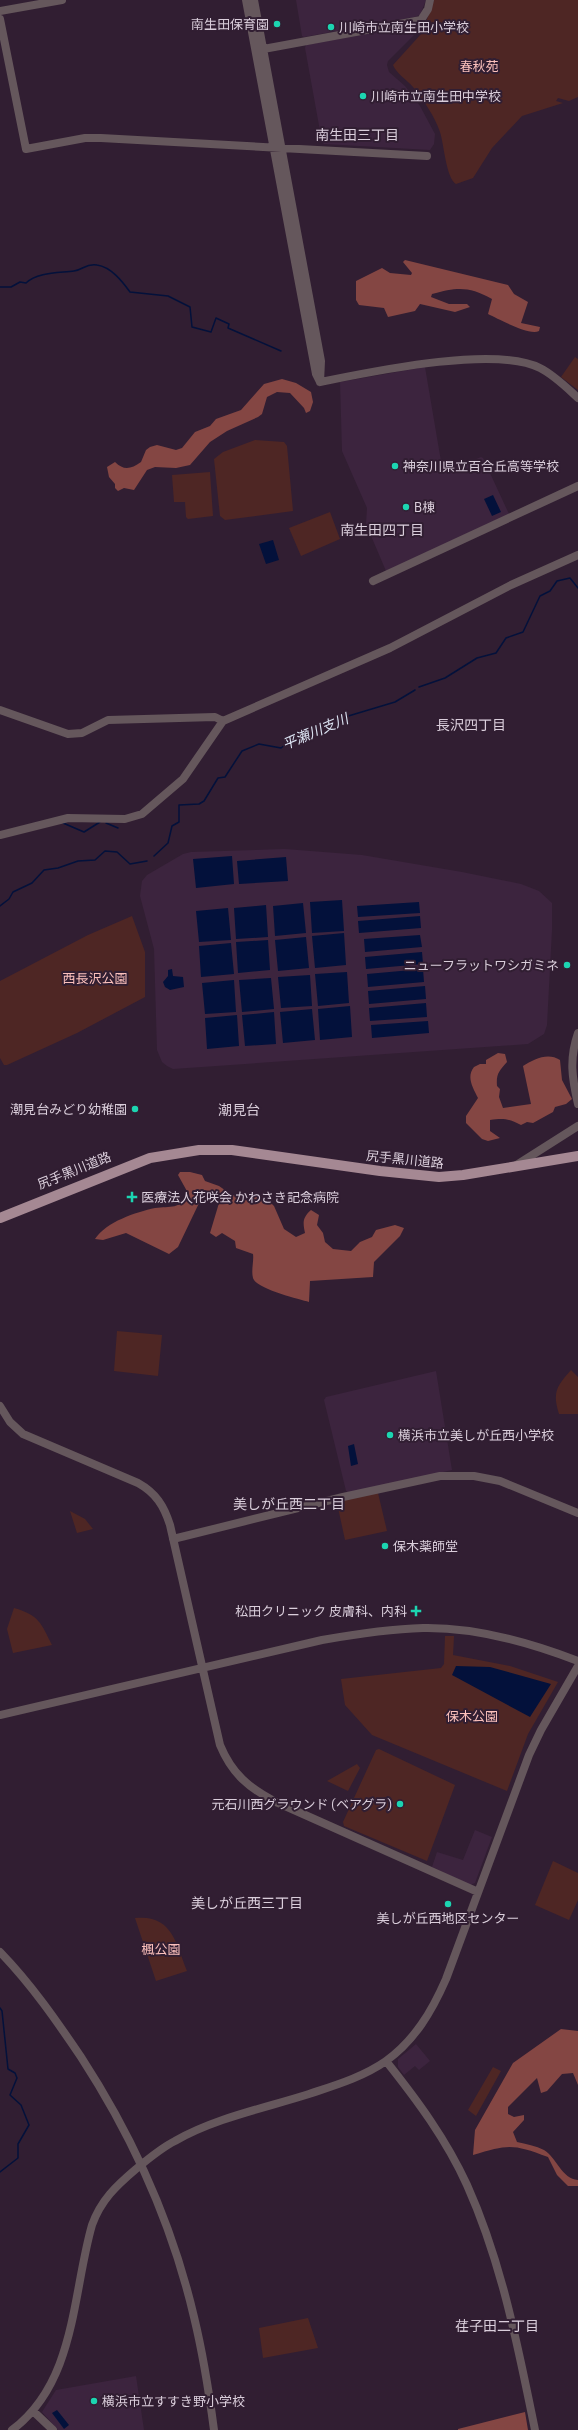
<svg xmlns="http://www.w3.org/2000/svg" width="578" height="2430" viewBox="0 0 578 2430" font-family="'Exo 2','Noto Sans JP',sans-serif">
	<style>
		.built { fill: #3c243e }
		.green { fill: #4e2624 }
		.forest { fill: #844643 }
		.water { fill: #03113b }
		.lines { fill: none; stroke-linecap: round; stroke-linejoin: round }
		.stream { stroke: #03113b; stroke-width: 1.5 }
		.tertiary { stroke: #65575c; stroke-width: 8 }
		.primary { stroke: #a58893; stroke-width: 10 }
		.poi-dot { fill: #1cd5b1; stroke: #311e32; stroke-width: 1.5 }
		.labels { text-anchor: middle; dominant-baseline: central; stroke-width: 4; stroke-linejoin: round; paint-order: stroke }
		.poi-label { font-size: 13px; fill: #dacedb; stroke: #311e32; text-anchor: start }
		.park-label { font-size: 13px; fill: #fcc1bc; stroke: #311e32 }
		.street-label { font-size: 13px; fill: #dacedb; stroke: #311e32 }
		.neighbourhood-label { font-size: 14px; fill: #dacedb; stroke: #311e32 }
		.water-label { font-size: 14px; font-style: italic; fill: #dce4f3; stroke: #311e32 }
	</style>
	<rect width="100%" height="100%" fill="#311e32"/>
	<path class="built" d="M 296,0 L 426,0 L 420,15 L 414,17 L 304,37 L 302,36 Z
		M 417,25 L 418,31 L 388,61 L 387,65 L 389,72 L 405,86 L 420,106 L 435,134 L 434,144 L 430,150 L 324,144 L 322,142 L 305,48 L 306,45 Z
		M 425,367 L 443,473 L 481,457 L 483,458 L 509,514 L 386,571 L 366,524 L 367,508 L 342,451 L 340,382 Z
		M 285,849 L 362,855 L 462,872 L 521,884 L 539,891 L 552,903 L 552,930 L 547,1025 L 544,1034 L 528,1044 L 173,1069 L 167,1066 L 162,1062 L 157,1050 L 154,949 L 140,896 L 142,881 L 147,875 L 183,854 L 191,852 Z
		M 436,1371 L 452,1470 L 349,1493 L 346,1491 L 324,1400 L 326,1397 Z
		M 475,1830 L 492,1837 L 475,1883 L 470,1885 L 432,1867 L 437,1852 L 463,1860 Z
		M 416,2044 L 430,2061 L 419,2070 L 415,2066 L 404,2075 L 398,2067 L 398,2059 Z
		M 136,2376 L 144,2430 L 58,2430 L 42,2412 L 56,2390 Z"/>
	<path class="green" d="M 434,0 L 578,0 L 578,97 L 569,101 L 558,98 L 556,101 L 563,103 L 522,116 L 492,148 L 473,178 L 456,184 C 446,178 444,144 440,132 C 435,117 423,99 413,87 C 407,80 396,73 393,65 L 422,33 Z
		M 575,357 L 578,359 L 578,390 L 561,377 Z
		M 255,440 L 284,442 L 287,446 L 293,511 L 225,520 L 220,516 L 214,459 L 223,452 Z
		M 210,472 L 213,516 L 188,519 L 186,517 L 185,502 L 174,502 L 172,475 Z
		M 330,512 L 340,539 L 301,556 L 289,528 Z
		M 132,916 L 145,952 L 145,997 L 77,1033 L 7,1065 L 4,1065 L 0,1058 L 0,981 L 88,935 Z
		M 117,1331 L 162,1335 L 158,1376 L 114,1371 Z
		M 571,1370 L 578,1377 L 578,1414 L 559,1414 C 552,1392 557,1386 571,1370 Z
		M 378,1493 L 387,1531 L 345,1540 L 337,1503 L 346,1499 Z
		M 70,1511 L 85,1519 L 93,1529 L 77,1533 Z
		M 14,1608 C 39,1615 41,1623 52,1645 L 13,1653 L 7,1629 Z
		M 445,1636 L 454,1636 L 453,1655 L 510,1666 L 558,1682 L 528,1734 L 507,1791 L 372,1735 L 345,1705 L 341,1679 L 441,1668 L 444,1664 Z
		M 379,1749 L 455,1785 L 427,1861 L 344,1826 L 343,1822 L 376,1750 Z
		M 357,1764 L 360,1768 L 348,1791 L 327,1781 Z
		M 553,1861 L 578,1873 L 578,1900 L 569,1920 L 535,1905 Z
		M 135,1918 C 172,1914 176,1943 187,1971 L 156,1981 Z
		M 493,2067 L 501,2071 L 476,2116 L 468,2110 Z
		M 308,2318 L 318,2348 L 263,2358 L 259,2328 Z"/>
	<path class="forest" d="M 405,260 L 508,285 L 514,294 L 528,302 L 521,323 L 540,327 L 539,331 C 529,336 499,319 488,314 L 492,299 C 469,286 457,287 432,294 L 431,297 L 449,304 L 467,304 L 470,307 L 455,312 L 420,304 L 415,311 L 388,317 L 384,308 L 359,305 L 356,300 L 356,281 L 382,268 L 390,273 L 411,275 L 412,273 L 403,262 Z
		M 282,379 L 296,383 L 311,392 L 313,402 L 310,411 L 306,413 L 304,408 L 290,393 L 277,392 L 267,397 L 262,414 L 258,417 L 227,431 L 210,442 L 190,465 L 176,468 L 155,467 L 147,470 L 134,490 L 124,488 L 118,491 L 115,488 L 115,484 L 109,477 L 107,467 L 115,462 C 124,471 131,469 141,462 L 146,450 L 150,447 L 157,445 L 176,450 L 182,448 L 195,432 L 210,426 L 216,419 L 241,410 L 264,384 Z
		M 498,1053 L 505,1054 L 507,1062 C 499,1071 496,1074 497,1086 L 500,1089 L 499,1097 L 503,1108 L 531,1104 L 523,1066 C 534,1059 548,1052 560,1060 L 562,1080 L 572,1099 L 566,1104 L 555,1107 L 553,1112 L 533,1123 L 527,1122 L 521,1125 C 510,1119 504,1118 490,1120 L 490,1131 L 500,1138 L 488,1141 L 482,1139 L 466,1123 L 466,1116 L 478,1098 C 473,1088 466,1077 474,1067 L 480,1064 L 486,1064 L 486,1060 Z
		M 180,1172 L 190,1172 L 202,1175 L 205,1181 L 219,1186 L 232,1195 L 264,1196 L 274,1206 L 284,1229 L 296,1237 L 305,1233 C 303,1223 302,1218 311,1210 L 319,1215 L 317,1225 L 323,1233 L 325,1242 L 333,1249 L 351,1251 L 360,1242 L 372,1237 L 376,1230 L 395,1225 L 404,1228 L 400,1236 L 374,1262 L 373,1277 L 310,1281 L 309,1302 C 299,1299 256,1289 253,1278 C 251,1271 254,1261 253,1254 L 236,1248 L 235,1241 L 222,1233 L 216,1237 L 210,1233 L 219,1203 L 208,1195 L 201,1199 L 178,1247 L 169,1254 L 126,1233 L 103,1240 L 95,1239 C 106,1222 136,1212 155,1208 C 170,1206 181,1210 188,1193 L 178,1175 Z
		M 561,2029 L 578,2031 L 578,2085 L 573,2073 L 562,2074 L 547,2091 L 541,2093 L 537,2078 L 508,2107 L 508,2114 L 514,2117 L 524,2115 L 524,2120 L 513,2132 L 517,2142 C 526,2144 536,2146 544,2150 C 556,2157 562,2179 578,2180 L 578,2186 L 568,2186 L 557,2175 L 548,2157 C 513,2144 509,2144 473,2155 L 475,2130 L 513,2063 Z
		M 525,2412 L 528,2430 L 458,2430 L 458,2429 Z"/>
	<path class="water" d="M 329,135 L 349,135 L 349,140 L 329,140 Z
		M 493,495 L 501,512 L 492,516 L 484,499 Z
		M 273,540 L 279,560 L 266,564 L 259,544 Z
		M 232,856 L 234,884 L 196,888 L 193,859 Z
		M 286,857 L 288,881 L 239,884 L 237,861 Z
		M 342,900 L 344,931 L 312,933 L 310,902 Z
		M 419,902 L 420,913 L 358,917 L 357,906 Z
		M 303,903 L 306,933 L 275,936 L 273,906 Z
		M 266,905 L 268,937 L 236,939 L 234,908 Z
		M 228,908 L 231,940 L 199,942 L 196,911 Z
		M 420,916 L 421,928 L 359,933 L 358,921 Z
		M 344,933 L 346,965 L 315,968 L 312,936 Z
		M 420,935 L 422,947 L 365,952 L 364,939 Z
		M 306,937 L 309,968 L 278,971 L 275,940 Z
		M 268,940 L 270,970 L 238,973 L 236,942 Z
		M 231,943 L 234,974 L 201,977 L 199,946 Z
		M 422,952 L 423,964 L 366,969 L 365,957 Z
		M 172,969 L 173,976 L 183,977 L 184,987 L 170,990 L 165,987 L 163,982 L 168,976 L 168,970 Z
		M 423,969 L 424,982 L 368,987 L 367,974 Z
		M 347,972 L 349,1003 L 318,1006 L 315,974 Z
		M 310,975 L 312,1006 L 281,1008 L 278,977 Z
		M 271,978 L 274,1009 L 242,1012 L 239,980 Z
		M 234,980 L 236,1012 L 205,1014 L 202,983 Z
		M 425,986 L 426,999 L 369,1004 L 368,991 Z
		M 426,1003 L 427,1017 L 370,1021 L 369,1008 Z
		M 350,1006 L 352,1037 L 320,1040 L 318,1009 Z
		M 312,1009 L 315,1040 L 283,1043 L 280,1012 Z
		M 274,1012 L 276,1044 L 245,1046 L 242,1015 Z
		M 237,1015 L 239,1046 L 207,1049 L 205,1018 Z
		M 428,1021 L 429,1033 L 372,1038 L 371,1025 Z
		M 354,1444 L 358,1464 L 351,1466 L 348,1446 Z
		M 456,1666 L 490,1667 L 551,1684 L 530,1717 L 452,1675 Z
		M 57,2410 L 69,2425 L 64,2429 L 52,2413 Z"/>
	<g class="lines">
		<path class="stream" d="M 0,287 L 11,287 L 20,282 L 26,283 C 37,272 59,273 74,271 C 83,270 86,263 97,265 C 111,267 122,281 130,292 L 168,296 L 190,307 L 192,327 L 211,332 L 216,318 L 229,324 L 228,328 L 281,351
			M 419,687 L 445,678 L 477,658 L 496,653 L 506,638 L 523,632 L 540,596 L 550,591 L 557,581 L 570,578 L 578,588
			M 63,823 L 84,832 L 100,822
			M 106,823 L 118,828
			M 154,856 L 168,843 L 172,826 L 179,822 L 179,805 L 199,804 L 204,801 L 218,778 L 225,777 L 242,751 L 259,744 L 281,748 C 295,736 312,735 325,723 L 395,702 L 415,690
			M 0,906 L 9,899 L 13,892 L 32,883 L 44,870 L 58,868 L 78,861 L 95,860 L 105,851 L 117,852 L 130,864 L 147,861
			M 0,2008 L 2,2011 L 8,2069 L 15,2073 L 17,2078 L 10,2095 L 21,2105 L 29,2125 L 18,2144 L 18,2158 L 0,2172"/>
		<path class="tertiary" d="M 246,0 L 316,374 L 320,382
			M 254,0 L 321,361 L 320,382
			M 0,11 L 62,0
			M 0,19 L 26,149 L 85,138 L 101,138 L 427,156
			M 258,50 L 421,20 L 428,9 L 430,0
			M 320,382 C 370,372 495,345 540,368 C 554,375 566,387 578,398
			M 373,581 L 578,486
			M 0,710 L 68,734 L 82,733 L 108,720 L 215,717 L 223,721
			M 0,835 L 68,818 L 125,819 L 142,814 L 183,779 L 223,721 L 390,648 L 511,585 L 578,555
			M 578,1033 C 569,1059 572,1078 578,1104
			M 515,1166 L 578,1126
			M 0,1406 L 10,1422 L 23,1434 L 138,1483 C 156,1493 164,1506 170,1525 L 220,1745 C 232,1774 249,1788 276,1802 L 478,1892
			M 173,1539 L 343,1497 L 440,1476 L 474,1476 L 500,1481 L 578,1513
			M 0,1715 L 322,1640 C 356,1634 389,1629 423,1628 C 476,1627 529,1642 578,1661
			M 0,1952 C 31,1984 56,2020 81,2057 C 133,2137 172,2223 194,2317 C 203,2354 209,2392 214,2430
			M 386,2061 C 417,2100 446,2139 467,2185 C 502,2263 518,2347 535,2430
			M 33,2411 L 53,2430
			M 12,2430 C 76,2382 72,2295 92,2225 C 101,2200 116,2186 136,2169 C 148,2159 161,2148 175,2141 C 215,2118 265,2108 309,2094 C 336,2085 363,2077 386,2061 C 415,2040 432,2011 446,1979 L 529,1755 L 541,1730 L 578,1666"/>
		<path class="primary" d="M 0,1218 L 150,1158 L 199,1150 L 232,1150 L 380,1171 L 439,1177 L 463,1175 L 578,1156"/>
	</g>
	<g class="poi-dot">
		<circle cx="277" cy="24" r="4"/>
		<circle cx="331" cy="27" r="4"/>
		<circle cx="363" cy="96" r="4"/>
		<circle cx="395" cy="466" r="4"/>
		<circle cx="406" cy="507" r="4"/>
		<circle cx="567" cy="965" r="4"/>
		<circle cx="135" cy="1109" r="4"/>
		<path d="M130 1191h4v4h4v4h-4v4h-4v-4h-4v-4h4z"/>
		<circle cx="390" cy="1435" r="4"/>
		<circle cx="385" cy="1546" r="4"/>
		<path d="M414 1605h4v4h4v4h-4v4h-4v-4h-4v-4h4z"/>
		<circle cx="400" cy="1804" r="4"/>
		<circle cx="448" cy="1904" r="4"/>
		<circle cx="94" cy="2401" r="4"/>
	</g>
	<g class="labels">
		<g class="poi-label">
			<text x="269" y="24" text-anchor="end">南生田保育園</text>
			<text x="339" y="27">川崎市立南生田小学校</text>
			<text x="371" y="96">川崎市立南生田中学校</text>
			<text x="403" y="466">神奈川県立百合丘高等学校</text>
			<text x="414" y="507">B棟</text>
			<text x="559" y="965" text-anchor="end">ニューフラットワシガミネ</text>
			<text x="127" y="1109" text-anchor="end">潮見台みどり幼稚園</text>
			<text x="141" y="1197">医療法人花咲会 かわさき記念病院</text>
			<text x="398" y="1435">横浜市立美しが丘西小学校</text>
			<text x="393" y="1546">保木薬師堂</text>
			<text x="407" y="1611" text-anchor="end">松田クリニック 皮膚科、内科</text>
			<text x="392" y="1804" text-anchor="end">元石川西グラウンド (ベアグラ)</text>
			<text x="448" y="1918" text-anchor="middle">美しが丘西地区センター</text>
			<text x="102" y="2401">横浜市立すすき野小学校</text>
		</g>
		<g class="park-label">
			<text x="479" y="66">春秋苑</text>
			<text x="95" y="978">西長沢公園</text>
			<text x="472" y="1716">保木公園</text>
			<text x="161" y="1949">楓公園</text>
		</g>
		<g class="street-label">
			<text transform="translate(405 1159) rotate(6)">尻手黒川道路</text>
			<text transform="translate(74 1170) rotate(-22)">尻手黒川道路</text>
		</g>
		<g class="neighbourhood-label">
			<text x="357" y="134">南生田三丁目</text>
			<text x="382" y="529">南生田四丁目</text>
			<text x="471" y="724">長沢四丁目</text>
			<text x="239" y="1109">潮見台</text>
			<text x="289" y="1503">美しが丘西二丁目</text>
			<text x="247" y="1902">美しが丘西三丁目</text>
			<text x="497" y="2325">荏子田二丁目</text>
		</g>
		<g class="water-label">
			<text transform="translate(315 731) rotate(-23)">平瀬川支川</text>
		</g>
	</g>
</svg>
